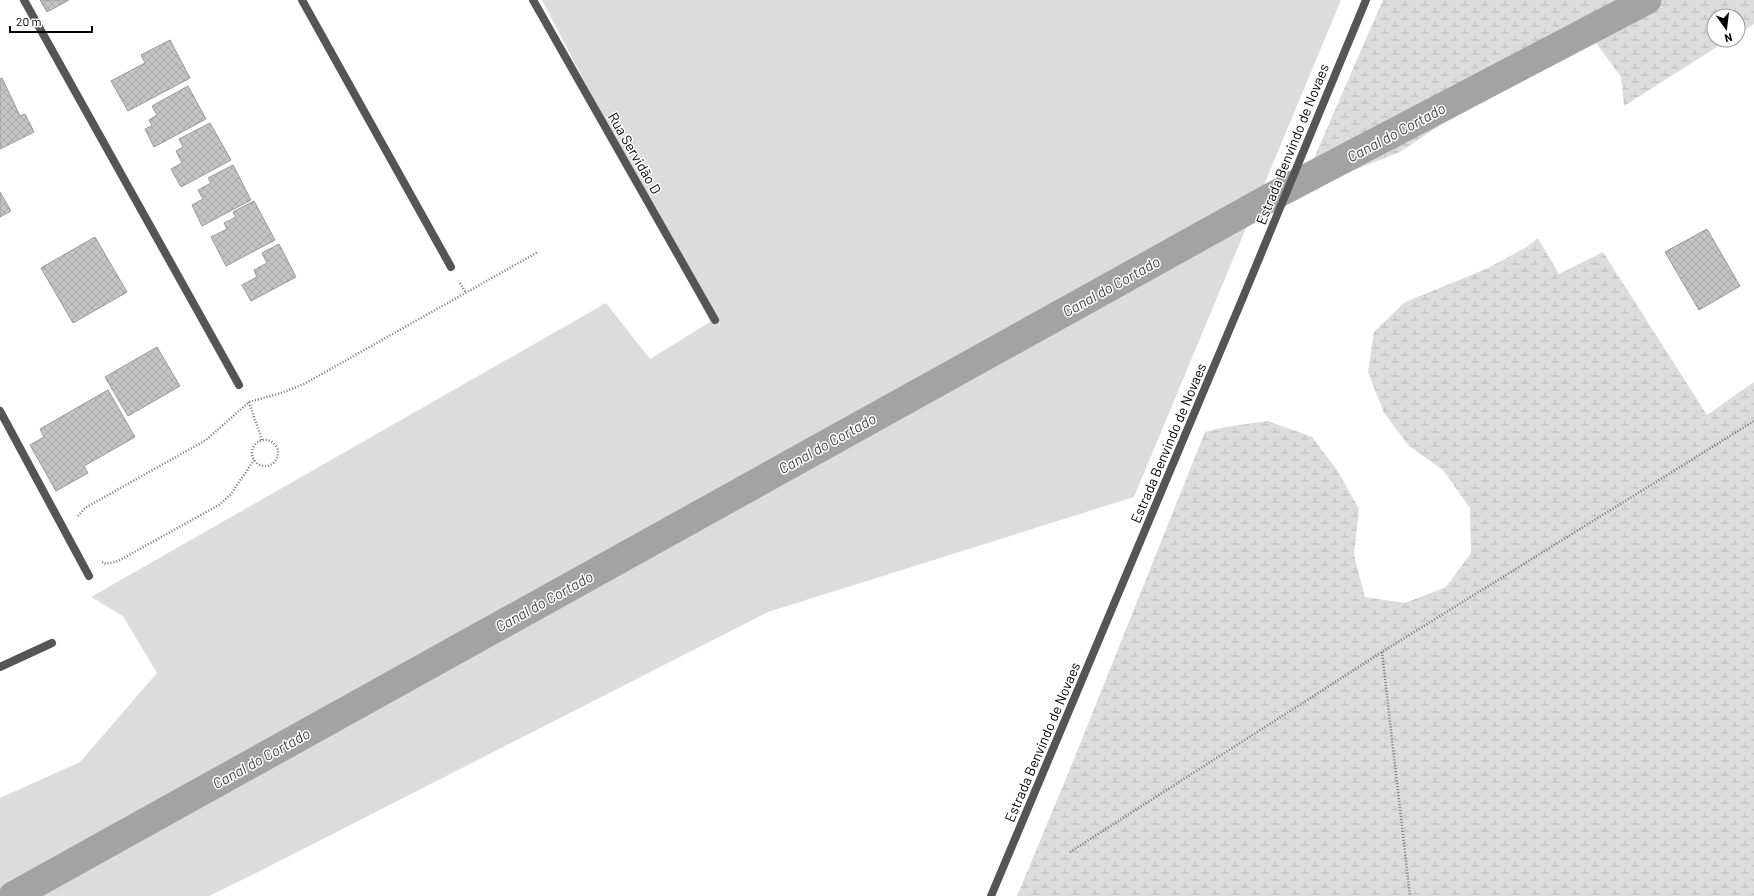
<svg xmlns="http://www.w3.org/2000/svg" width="1754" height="896" viewBox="0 0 1754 896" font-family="Barlow,sans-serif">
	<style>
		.grass { fill: #dcdcdc }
		.wetland { fill: url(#wetland-marsh) }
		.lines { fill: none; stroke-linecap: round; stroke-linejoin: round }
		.canal { stroke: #a3a3a3; stroke-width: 29 }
		.building { fill: url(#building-cross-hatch); stroke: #999 }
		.path { stroke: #777; stroke-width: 2.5; stroke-dasharray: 1 2; stroke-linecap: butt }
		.minor { stroke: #555; stroke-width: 8 }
		.tertiary { stroke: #555; stroke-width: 8 }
		.labels { text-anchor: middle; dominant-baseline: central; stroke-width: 3; stroke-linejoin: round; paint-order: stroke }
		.street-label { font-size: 14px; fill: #000; stroke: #fff }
		.water-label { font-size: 15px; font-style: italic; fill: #444; stroke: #fff }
	</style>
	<defs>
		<pattern id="wetland-marsh" width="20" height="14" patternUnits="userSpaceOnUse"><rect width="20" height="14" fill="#dcdcdc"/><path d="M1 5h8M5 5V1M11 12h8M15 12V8" fill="none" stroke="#bbb"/></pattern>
		<pattern id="building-cross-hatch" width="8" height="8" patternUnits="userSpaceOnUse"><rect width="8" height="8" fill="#c4c4c4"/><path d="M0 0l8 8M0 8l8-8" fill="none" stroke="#a7a7a7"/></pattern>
	</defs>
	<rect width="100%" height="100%" fill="#fff"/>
	<path class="grass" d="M 542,0 L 1341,0 L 1134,497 L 768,612 L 258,872 L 209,896 L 0,896 L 0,798 L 80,762 L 157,673 L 123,616 L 91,597 L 606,303 L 650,359 L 710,322 Z"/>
	<path class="wetland" d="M 1383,0 L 1754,0 L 1754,24 L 1738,34 L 1738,16 L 1714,16 L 1714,40 L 1728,40 L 1624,106 L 1621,77 L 1594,40 L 1553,56 L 1521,81 L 1442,124 L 1400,152 L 1319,184 L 1303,188 L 1317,151 Z
		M 1538,238 L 1559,274 L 1603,252 L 1707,415 L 1754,382 L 1754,896 L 1017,896 L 1070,769 L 1205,432 L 1225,427 L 1268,421 L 1312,437 L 1337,470 L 1359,509 L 1354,555 L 1365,597 L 1405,603 L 1446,587 L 1471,553 L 1470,508 L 1443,470 L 1409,446 L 1384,413 L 1368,372 L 1374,332 L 1405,302 L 1486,269 L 1525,248 Z"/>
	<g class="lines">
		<path class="canal" d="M 13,896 L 1275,195 L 1647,0"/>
	</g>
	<path class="building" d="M 40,0 L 69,0 L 47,12 Z
		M 170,40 L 190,78 L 128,111 L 111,81 L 145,63 L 141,55 Z
		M 2,78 L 20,116 L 25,114 L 34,132 L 0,149 L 0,79 Z
		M 188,86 L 206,119 L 154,147 L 145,129 L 152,126 L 149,120 L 157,115 L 152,106 Z
		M 210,123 L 231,160 L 181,187 L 171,169 L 182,163 L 176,151 L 183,147 L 179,139 Z
		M 233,165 L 251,200 L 202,226 L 192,205 L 203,199 L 198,190 L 211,183 L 208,178 Z
		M 0,192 L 11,211 L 0,217 Z
		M 254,201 L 275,240 L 226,266 L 211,237 L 227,229 L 224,223 L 236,217 L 233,212 Z
		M 1707,229 L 1740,286 L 1699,310 L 1665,252 Z
		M 95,237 L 127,292 L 73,323 L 41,268 Z
		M 279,244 L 296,277 L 251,301 L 242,285 L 257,277 L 254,270 L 267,263 L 262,253 Z
		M 157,347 L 180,386 L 128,416 L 105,377 Z
		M 108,390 L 135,437 L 84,466 L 88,473 L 56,491 L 30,445 L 44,437 L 40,429 Z"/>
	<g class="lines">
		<path class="path" d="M 460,283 L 466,293
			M 249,402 L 262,440
			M252 453a13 13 0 1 1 26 0a13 13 0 1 1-26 0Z
			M 78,516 L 85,508 L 206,440 L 249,402 L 281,393 L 304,384 L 538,252
			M 102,562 L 106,564 L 118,561 L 219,505 L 231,494 L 254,460
			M 1382,652 L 1410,896
			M 1070,852 L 1382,652 L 1754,421"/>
		<path class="minor" d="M 24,0 L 239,385
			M 302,0 L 451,267
			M 533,0 L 715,320
			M 0,411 L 89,576
			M 0,667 L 52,643"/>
		<path class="tertiary" d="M 991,896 L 1244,295 L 1366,0"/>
	</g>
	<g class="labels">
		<g class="street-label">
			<text transform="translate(1292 144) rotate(-68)">Estrada Benvindo de Novaes</text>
			<text transform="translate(635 153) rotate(60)">Rua Servidão D</text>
			<text transform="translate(1168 443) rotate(-67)">Estrada Benvindo de Novaes</text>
			<text transform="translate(1042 742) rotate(-67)">Estrada Benvindo de Novaes</text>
		</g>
		<g class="water-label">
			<text transform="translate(1396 132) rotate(-28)">Canal do Cortado</text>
			<text transform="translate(1111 286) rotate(-29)">Canal do Cortado</text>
			<text transform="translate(827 443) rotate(-29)">Canal do Cortado</text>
			<text transform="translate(544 601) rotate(-29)">Canal do Cortado</text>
			<text transform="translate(261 758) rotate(-29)">Canal do Cortado</text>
		</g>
	</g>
	<g transform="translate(1726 28) rotate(166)"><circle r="19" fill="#ffffff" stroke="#999999"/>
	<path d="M0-3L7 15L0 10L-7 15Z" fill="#000000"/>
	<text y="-6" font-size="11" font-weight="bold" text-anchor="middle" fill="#000000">N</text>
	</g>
	<path d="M10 26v6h82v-6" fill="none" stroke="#000000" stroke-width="2"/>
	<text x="16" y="26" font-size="12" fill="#000000" stroke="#ffffff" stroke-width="3" paint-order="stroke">20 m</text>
</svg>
